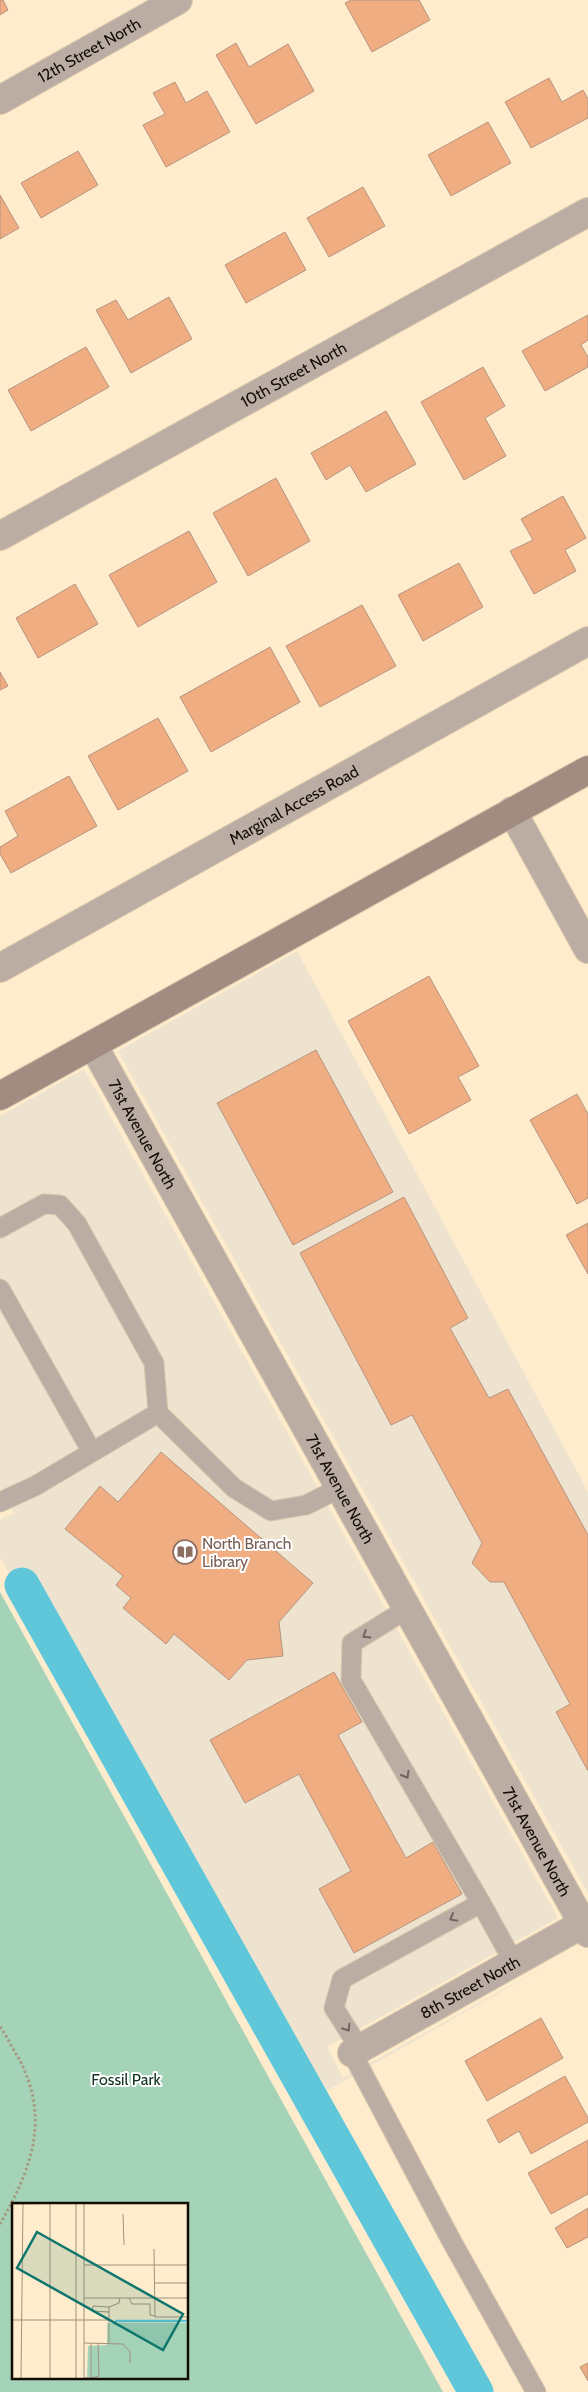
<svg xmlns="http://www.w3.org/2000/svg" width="588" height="2392" viewBox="0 0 588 2392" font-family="Cabin,sans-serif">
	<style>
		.commercial { fill: #eee3cf }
		.green { fill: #a5d3b8; fill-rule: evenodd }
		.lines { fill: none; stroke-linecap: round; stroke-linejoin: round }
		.canal { stroke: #60c7da; stroke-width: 35 }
		.building { fill: #f1ad82; stroke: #b49582 }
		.lane-casing { stroke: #d8c8ac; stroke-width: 21 }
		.street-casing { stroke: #d8c8ac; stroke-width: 30 }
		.secondary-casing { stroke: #d8c8ac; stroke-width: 30 }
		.path { stroke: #a69981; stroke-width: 3; stroke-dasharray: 2.5 2.5; stroke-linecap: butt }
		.lane { stroke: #bcada4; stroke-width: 19 }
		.street { stroke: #bcada4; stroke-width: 28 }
		.secondary { stroke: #a28c81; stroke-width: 28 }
		.oneway { stroke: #70655c }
		.labels { text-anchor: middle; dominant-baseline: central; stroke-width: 4; stroke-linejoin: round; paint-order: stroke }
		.street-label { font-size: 16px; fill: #120c03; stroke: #fff }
		.education-label { font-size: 16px; fill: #785e54; stroke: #fff; text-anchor: start }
		.park-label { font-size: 16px; fill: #103221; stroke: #fff }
		.inset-river { fill: none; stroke: #60c7da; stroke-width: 2.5 }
		.inset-road { fill: none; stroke: #a0927c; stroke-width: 1 }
		.view { fill: #0f766e; fill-opacity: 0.15; stroke: #0f766e; stroke-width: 2.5 }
		.inset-edge { fill: none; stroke: #120c03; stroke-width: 2.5 }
	</style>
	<rect width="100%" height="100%" fill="#feeccc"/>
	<path class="commercial" d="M 297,951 L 588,1492 L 588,1893 L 118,1051 Z
		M 84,1069 L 558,1918 L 327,2047 L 343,2078 L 575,1950 L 303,2104 L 0,1557 L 0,1520 L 14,1513 L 0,1487 L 0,1116 Z"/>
	<path class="green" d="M 0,1592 L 443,2392 L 0,2392 ZM 14,2204 L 188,2204 L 188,2378 L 14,2378 Z"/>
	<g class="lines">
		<path class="canal" d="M 22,1585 L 476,2392"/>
	</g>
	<path class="building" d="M 0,0 L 3,0 L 8,10 L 0,15 Z
		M 351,0 L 419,0 L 430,20 L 372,52 L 345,3 Z
		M 236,43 L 249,67 L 288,44 L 314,91 L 256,124 L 216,55 Z
		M 549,78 L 562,102 L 583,90 L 588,99 L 588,118 L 531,148 L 505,102 Z
		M 175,82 L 186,103 L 207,91 L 230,132 L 166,167 L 143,125 L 165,114 L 153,93 Z
		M 488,122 L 511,163 L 451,196 L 428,155 Z
		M 78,151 L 98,185 L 41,218 L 21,183 Z
		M 363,187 L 385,226 L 329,257 L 307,218 Z
		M 0,195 L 19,228 L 0,239 Z
		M 285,232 L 306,270 L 246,303 L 225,265 Z
		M 169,297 L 192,339 L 131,373 L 96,310 L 116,300 L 128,320 Z
		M 588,315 L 588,340 L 581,345 L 588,357 L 588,367 L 545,391 L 522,351 Z
		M 86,347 L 109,387 L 31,431 L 8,390 Z
		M 483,367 L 505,406 L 485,418 L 506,456 L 464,480 L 421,402 Z
		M 386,411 L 416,464 L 366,492 L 350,465 L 326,480 L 311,453 Z
		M 276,478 L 310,541 L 248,576 L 213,513 Z
		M 563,496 L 586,538 L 565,550 L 576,571 L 534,594 L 510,551 L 533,540 L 521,519 Z
		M 189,531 L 217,582 L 138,627 L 109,575 Z
		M 459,563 L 483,607 L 423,641 L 398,595 Z
		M 75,584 L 98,624 L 38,658 L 16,618 Z
		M 362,605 L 396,666 L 320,707 L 286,646 Z
		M 270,647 L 300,702 L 211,752 L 180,697 Z
		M 0,672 L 8,686 L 0,690 Z
		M 158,718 L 188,771 L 118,810 L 88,756 Z
		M 69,776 L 97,826 L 11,873 L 0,854 L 0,847 L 18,836 L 5,811 Z
		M 429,976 L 479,1066 L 458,1077 L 471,1100 L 409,1134 L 348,1021 Z
		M 316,1050 L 393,1192 L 293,1245 L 217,1103 Z
		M 577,1094 L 588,1114 L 588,1198 L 577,1204 L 530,1120 Z
		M 404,1197 L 468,1318 L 450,1328 L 489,1398 L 508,1389 L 588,1535 L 588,1771 L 556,1712 L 570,1704 L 504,1582 L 490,1582 L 472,1563 L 482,1543 L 412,1415 L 391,1425 L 300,1253 Z
		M 588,1223 L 588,1274 L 566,1235 Z
		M 161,1452 L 313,1583 L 279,1622 L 283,1656 L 247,1660 L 229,1680 L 174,1634 L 166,1644 L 123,1608 L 131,1598 L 116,1585 L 123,1576 L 65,1529 L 100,1486 L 118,1502 Z
		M 334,1672 L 362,1722 L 338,1735 L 406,1858 L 433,1842 L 462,1894 L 354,1953 L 319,1889 L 351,1871 L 299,1774 L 245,1803 L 210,1740 Z
		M 541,2018 L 563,2058 L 487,2101 L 465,2061 Z
		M 565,2076 L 588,2118 L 588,2122 L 531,2154 L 519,2131 L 499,2143 L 487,2120 Z
		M 588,2140 L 588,2194 L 551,2214 L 528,2173 Z
		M 588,2208 L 588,2237 L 567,2248 L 555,2228 Z
		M 588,2363 L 588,2381 L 580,2367 Z"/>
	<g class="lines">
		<g class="lane-casing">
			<path id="lane" d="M 0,1228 L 44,1204 L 60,1205 L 77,1224 L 154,1363 L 158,1413
				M 0,1289 L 92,1452
				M 0,1502 L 35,1486 L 158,1413 L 234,1488 L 271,1511 L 306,1505 L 340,1488
				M 481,1903 L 514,1963
				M 360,2049 L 334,2008 L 342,1979 L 481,1903 L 351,1680 L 352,1643 L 407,1609
				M 352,2053 L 451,2240 L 536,2392"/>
		</g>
		<g class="street-casing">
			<g id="street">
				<path id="s1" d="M 0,100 L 178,0"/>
				<path id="s2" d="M 0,536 L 588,212"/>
				<path d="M 512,811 L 588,949"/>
				<path id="s3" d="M 0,968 L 588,641"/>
				<path id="s4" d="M 93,1045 L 588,1933"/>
				<path id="s5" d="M 352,2053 L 588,1921"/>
			</g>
		</g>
		<g class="secondary-casing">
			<path id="secondary" d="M 0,1096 L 588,770"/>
		</g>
		<path class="path" d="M 0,2027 C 7,2036 12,2048 18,2057 C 51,2118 32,2168 0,2224"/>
		<use href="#lane" class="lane"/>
		<use href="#street" class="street"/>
		<use href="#secondary" class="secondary"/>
	</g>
	<defs><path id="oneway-chevron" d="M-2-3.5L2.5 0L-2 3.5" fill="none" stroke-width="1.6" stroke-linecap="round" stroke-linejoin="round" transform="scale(1.25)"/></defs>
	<g class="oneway">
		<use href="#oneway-chevron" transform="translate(366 1635) rotate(148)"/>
		<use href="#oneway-chevron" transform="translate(406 1775) rotate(60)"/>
		<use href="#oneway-chevron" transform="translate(453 1918) rotate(151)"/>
		<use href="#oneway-chevron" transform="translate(347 2028) rotate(58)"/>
	</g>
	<defs>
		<g id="library-ring" transform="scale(1.25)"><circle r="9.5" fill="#fff" stroke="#8d6e63" stroke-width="1.5"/><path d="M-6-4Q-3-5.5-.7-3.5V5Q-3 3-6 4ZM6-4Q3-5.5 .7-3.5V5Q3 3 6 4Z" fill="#8d6e63"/></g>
	</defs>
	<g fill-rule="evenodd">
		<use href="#library-ring" x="185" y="1552"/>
	</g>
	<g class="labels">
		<g class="street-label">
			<text stroke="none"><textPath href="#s1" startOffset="102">12th Street North</textPath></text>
			<text stroke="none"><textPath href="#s2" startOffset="335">10th Street North</textPath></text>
			<text stroke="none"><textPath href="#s3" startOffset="336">Marginal Access Road</textPath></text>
			<text stroke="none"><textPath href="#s4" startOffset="102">71st Avenue North</textPath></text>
			<text stroke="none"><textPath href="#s4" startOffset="508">71st Avenue North</textPath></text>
			<text stroke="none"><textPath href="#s4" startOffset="912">71st Avenue North</textPath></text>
			<text stroke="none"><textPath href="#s5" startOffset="135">8th Street North</textPath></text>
		</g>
		<g class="education-label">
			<text x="202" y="1543">North Branch<tspan x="202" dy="18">Library</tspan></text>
		</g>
		<g class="park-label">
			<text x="126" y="2079">Fossil Park</text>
		</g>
	</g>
	<g transform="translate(12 2203)">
		<rect width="176" height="176" fill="#feeccc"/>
		<path d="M 95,120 L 176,120 L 176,176 L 75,176 L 76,143 L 95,142 Z" fill="#a5d3b8"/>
		<path class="inset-river" d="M 103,118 L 177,118"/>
		<path class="inset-road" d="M 38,0 L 38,176M 64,0 L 64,176M 72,0 L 72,176M 0,1 L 70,0M 111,11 L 112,42M 142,46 L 143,114 L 177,114M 72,62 L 177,62M 143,80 L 177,80M 72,95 L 177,95M 117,95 L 120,101 L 138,101 L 138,112 L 143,113M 97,104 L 81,103 L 80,108 L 97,109M 0,117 L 97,117M 72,140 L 111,141 L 118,149 L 118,160M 97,140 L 97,104 L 107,100 L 108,95M 72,175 L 79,175 L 79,140M 79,175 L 87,173 L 86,140M 9,176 L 11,1"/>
		<path class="view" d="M 25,29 L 171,111 L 151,147 L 5,65 Z"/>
		<rect width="176" height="176" class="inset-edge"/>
	</g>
</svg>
